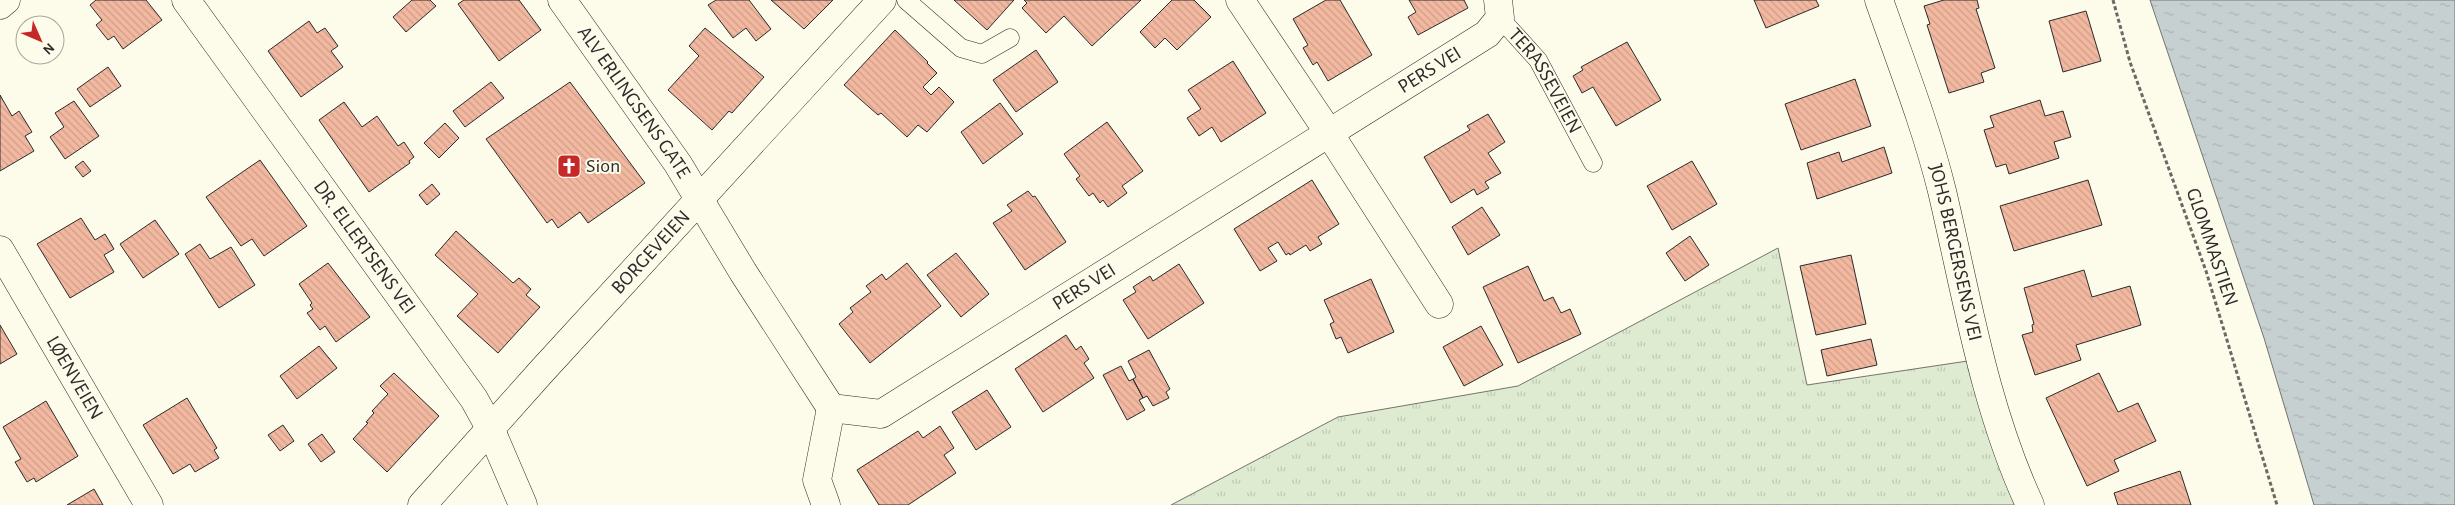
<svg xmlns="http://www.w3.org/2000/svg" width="2455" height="505" viewBox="0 0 2455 505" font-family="'Alegreya Sans',sans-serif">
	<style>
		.grass { fill: url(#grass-tufts); stroke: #74746e }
		.water { fill: url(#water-ripples); stroke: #74746e }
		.building { fill: url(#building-back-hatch); stroke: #2b2b2b }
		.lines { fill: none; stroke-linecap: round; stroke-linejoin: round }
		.lane-casing { stroke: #2b2b2b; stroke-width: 19 }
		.street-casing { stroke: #2b2b2b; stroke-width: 29 }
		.secondary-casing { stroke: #2b2b2b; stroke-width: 29 }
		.path { stroke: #6a6964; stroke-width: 3; stroke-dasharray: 4 2.5; stroke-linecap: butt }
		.lane { stroke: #fdfbea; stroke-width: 18 }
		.street { stroke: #fdfbea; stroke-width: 28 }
		.secondary { stroke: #fdfbea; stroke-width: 28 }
		.labels { text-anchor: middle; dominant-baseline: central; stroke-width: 4; stroke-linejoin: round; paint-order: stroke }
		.street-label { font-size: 20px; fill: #2b2b2b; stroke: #fdfbea }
		.poi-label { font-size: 20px; fill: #2b2b2b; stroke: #fdfbea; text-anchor: start }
	</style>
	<defs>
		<pattern id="grass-tufts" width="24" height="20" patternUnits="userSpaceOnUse" patternTransform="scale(1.25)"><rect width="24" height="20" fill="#deebd1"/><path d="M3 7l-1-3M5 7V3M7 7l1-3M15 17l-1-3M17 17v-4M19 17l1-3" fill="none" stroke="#bfcab4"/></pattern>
		<pattern id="water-ripples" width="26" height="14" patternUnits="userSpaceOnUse" patternTransform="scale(1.25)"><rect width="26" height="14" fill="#c7d0d0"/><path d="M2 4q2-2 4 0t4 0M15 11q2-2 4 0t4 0" fill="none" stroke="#abb3b3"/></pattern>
		<pattern id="building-back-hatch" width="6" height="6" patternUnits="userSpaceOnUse" patternTransform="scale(1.25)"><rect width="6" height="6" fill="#f2b8a0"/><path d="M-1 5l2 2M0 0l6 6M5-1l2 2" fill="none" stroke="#d09e8a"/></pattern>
	</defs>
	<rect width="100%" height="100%" fill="#fdfbea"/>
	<path class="grass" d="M 1778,248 L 1807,385 L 1981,359 L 2030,505 L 1171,505 L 1338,417 L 1518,386 Z"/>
	<path class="water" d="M 2150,0 L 2455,0 L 2455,505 L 2314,505 L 2264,338 Z"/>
	<path class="building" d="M 96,0 L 146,0 L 162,20 L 123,49 L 114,36 L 108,40 L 96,25 L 102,20 L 90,5 Z
		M 412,0 L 430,0 L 436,6 L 406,32 L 393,17 Z
		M 464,0 L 519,0 L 541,30 L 499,61 L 458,4 Z
		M 716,0 L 749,0 L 771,29 L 756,41 L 746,28 L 733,38 L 708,5 Z
		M 771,0 L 833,0 L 804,29 Z
		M 954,0 L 1014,0 L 987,30 Z
		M 1024,0 L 1141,0 L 1092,46 L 1064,16 L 1046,33 L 1022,8 L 1027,3 Z
		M 1172,0 L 1194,0 L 1211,17 L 1177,50 L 1165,38 L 1155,48 L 1140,32 Z
		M 1326,0 L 1340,0 L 1372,55 L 1328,81 L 1317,62 L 1313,65 L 1303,48 L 1308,45 L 1293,19 Z
		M 1409,0 L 1464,0 L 1468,8 L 1418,35 L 1408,17 L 1416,12 Z
		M 1754,0 L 1816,0 L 1819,6 L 1766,28 Z
		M 1944,0 L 1977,0 L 1979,8 L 1976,9 L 1995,68 L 1981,73 L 1984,82 L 1949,93 L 1927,25 L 1930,24 L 1924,6 Z
		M 2086,11 L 2101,61 L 2063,72 L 2049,21 Z
		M 309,21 L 317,33 L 325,28 L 338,46 L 331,51 L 343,67 L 301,97 L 268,51 Z
		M 705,28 L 764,77 L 732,113 L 729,111 L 712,130 L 668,90 L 699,56 L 689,46 Z
		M 895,30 L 928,62 L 927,63 L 937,73 L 923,87 L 931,95 L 939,87 L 954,102 L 927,132 L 918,125 L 907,137 L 881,113 L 878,115 L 844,85 Z
		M 1627,42 L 1661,100 L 1616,126 L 1593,87 L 1582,93 L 1573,76 L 1583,70 L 1581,67 Z
		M 1036,50 L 1058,82 L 1016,112 L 993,80 Z
		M 1233,61 L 1266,113 L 1221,142 L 1212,127 L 1199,136 L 1187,118 L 1201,109 L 1188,90 Z
		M 108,67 L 121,86 L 90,107 L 77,89 Z
		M 1855,79 L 1871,126 L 1801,150 L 1785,104 Z
		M 491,82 L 504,98 L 465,127 L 453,111 Z
		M 570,82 L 645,183 L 588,223 L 580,212 L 558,228 L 552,219 L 547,223 L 486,139 Z
		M 0,95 L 12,116 L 19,111 L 32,132 L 25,136 L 34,151 L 0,171 Z
		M 2040,100 L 2045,116 L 2063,111 L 2071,137 L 2054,142 L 2059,158 L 2009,174 L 2006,164 L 1996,167 L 1984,130 L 1994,127 L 1990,116 Z
		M 74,101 L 99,136 L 65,159 L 50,137 L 64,127 L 55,113 Z
		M 344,102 L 362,127 L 377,116 L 398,146 L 404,142 L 414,157 L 409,161 L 410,163 L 369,192 L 319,120 Z
		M 1000,103 L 1023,134 L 983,164 L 961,132 Z
		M 1488,114 L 1505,142 L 1488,153 L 1501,173 L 1485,182 L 1489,188 L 1477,195 L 1474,189 L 1451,203 L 1424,157 L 1470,130 L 1467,126 Z
		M 1107,122 L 1143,171 L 1122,186 L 1127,193 L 1108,207 L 1103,200 L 1100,203 L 1093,193 L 1089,196 L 1076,179 L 1080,176 L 1064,154 Z
		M 445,123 L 459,138 L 439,158 L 424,143 Z
		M 1884,147 L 1892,173 L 1817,199 L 1807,163 L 1839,152 L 1842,162 Z
		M 260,160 L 307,226 L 264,256 L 252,239 L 241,246 L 206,197 Z
		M 83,161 L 91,171 L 83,177 L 75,167 Z
		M 1692,161 L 1717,204 L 1672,230 L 1647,186 Z
		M 1312,180 L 1339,224 L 1318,237 L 1322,244 L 1310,251 L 1306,245 L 1290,255 L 1289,253 L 1286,255 L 1278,242 L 1268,248 L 1277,261 L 1260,271 L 1234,229 Z
		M 2088,180 L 2102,225 L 2014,251 L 2000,206 Z
		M 432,184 L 440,194 L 427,205 L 419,195 Z
		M 1028,191 L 1033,197 L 1035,196 L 1066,242 L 1025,270 L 993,223 L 1012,211 L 1007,205 Z
		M 1482,207 L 1500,235 L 1468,255 L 1452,227 Z
		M 81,218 L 95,240 L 105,234 L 114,249 L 104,255 L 114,272 L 70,298 L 37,244 Z
		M 155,220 L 179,254 L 143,278 L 120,244 Z
		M 456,231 L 513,283 L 519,278 L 531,289 L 526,295 L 540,307 L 498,353 L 457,316 L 478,294 L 435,255 Z
		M 1690,236 L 1709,265 L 1685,281 L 1666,253 Z
		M 200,244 L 210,259 L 231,247 L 255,285 L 219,308 L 185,254 Z
		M 956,253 L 989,294 L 961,317 L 927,275 Z
		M 1851,255 L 1866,324 L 1816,335 L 1800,266 Z
		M 328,263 L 370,317 L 336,342 L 325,326 L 320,330 L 307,313 L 313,309 L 310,305 L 312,303 L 299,284 Z
		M 907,263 L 941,306 L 870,363 L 839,324 L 853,312 L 850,308 L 871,292 L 866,286 L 882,274 L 886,280 Z
		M 1179,264 L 1204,303 L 1148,339 L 1123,300 L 1136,292 L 1133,287 L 1150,276 L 1153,281 Z
		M 1528,266 L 1544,301 L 1553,297 L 1561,313 L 1570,309 L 1581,334 L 1518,363 L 1483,287 Z
		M 2084,270 L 2092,297 L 2130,286 L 2141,325 L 2076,345 L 2081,360 L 2035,375 L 2022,335 L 2033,332 L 2032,325 L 2034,324 L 2024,288 Z
		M 1371,279 L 1394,332 L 1348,353 L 1341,337 L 1336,339 L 1330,324 L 1334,322 L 1324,300 Z
		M 0,325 L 17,354 L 0,364 Z
		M 1481,326 L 1503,365 L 1464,386 L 1443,347 Z
		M 1066,335 L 1076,350 L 1081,346 L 1089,359 L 1084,363 L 1094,378 L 1043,412 L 1015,369 Z
		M 1871,339 L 1877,365 L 1827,376 L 1821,350 Z
		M 319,346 L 337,368 L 297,399 L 280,376 Z
		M 1149,350 L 1170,389 L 1166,392 L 1169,398 L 1153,406 L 1147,396 L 1143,398 L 1133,379 L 1136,377 L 1128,361 Z
		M 1121,366 L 1129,381 L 1133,379 L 1143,398 L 1139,400 L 1145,410 L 1127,420 L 1103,375 Z
		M 394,373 L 439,416 L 387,472 L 353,439 L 368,423 L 366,422 L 374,413 L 372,411 L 388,394 L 380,386 Z
		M 2099,373 L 2118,412 L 2138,403 L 2156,441 L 2114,460 L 2119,471 L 2087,486 L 2046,398 Z
		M 987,390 L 1011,427 L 976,450 L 952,412 Z
		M 187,398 L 217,448 L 214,450 L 219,458 L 195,472 L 190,464 L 173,474 L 143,425 Z
		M 46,401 L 78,456 L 36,482 L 34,478 L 27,482 L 15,462 L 21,459 L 3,427 Z
		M 283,425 L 294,441 L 280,451 L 268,435 Z
		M 940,426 L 954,448 L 944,455 L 956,473 L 908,505 L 879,505 L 857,470 L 918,431 L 923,438 Z
		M 322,434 L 335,452 L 321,462 L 308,444 Z
		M 2180,471 L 2191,505 L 2118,505 L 2114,493 Z
		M 94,489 L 103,505 L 67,505 Z"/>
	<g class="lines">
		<g class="lane-casing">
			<g id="lane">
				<path d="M 906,0 L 961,48 L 982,54 L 1010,38"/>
				<path id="s1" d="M 1500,18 L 1538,60 L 1593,163"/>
			</g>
		</g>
		<g class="street-casing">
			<g id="street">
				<path id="s2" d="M 186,0 L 474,399 L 490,428 L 523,505"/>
				<path id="s3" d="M 562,0 L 678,164 L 743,272 L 831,408"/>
				<path d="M 1240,0 L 1329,133 L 1439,304"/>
				<path id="s4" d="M 1879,0 C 1901,63 1926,126 1942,191 C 1967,297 1984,406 2030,505"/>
				<path d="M 0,5 L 6,0"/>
				<path id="s5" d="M 0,250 L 149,505"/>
				<path id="s6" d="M 831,408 L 881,414 L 1487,34 L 1500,18 L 1498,0"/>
				<path d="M 826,505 L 817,480 L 831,408"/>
			</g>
		</g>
		<g class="secondary-casing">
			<g id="secondary">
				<path id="s7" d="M 422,505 L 541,372 L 882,0"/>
			</g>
		</g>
		<path class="path" d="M 2113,0 L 2130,62 L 2206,271 L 2277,505"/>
		<use href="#lane" class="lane"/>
		<use href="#street" class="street"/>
		<use href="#secondary" class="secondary"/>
	</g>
	<defs>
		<g id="church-square" transform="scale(1.25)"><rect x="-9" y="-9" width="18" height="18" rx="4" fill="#c62828" stroke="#fdfbea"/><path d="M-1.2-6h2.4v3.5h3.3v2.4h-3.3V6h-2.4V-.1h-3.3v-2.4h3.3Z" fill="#fff"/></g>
	</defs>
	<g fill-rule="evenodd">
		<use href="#church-square" x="569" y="166"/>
	</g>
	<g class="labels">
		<g class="street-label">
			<text stroke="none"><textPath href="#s6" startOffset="698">PERS VEI</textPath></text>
			<text stroke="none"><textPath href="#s1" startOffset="78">TERASSEVEIEN</textPath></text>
			<text stroke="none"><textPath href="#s3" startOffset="125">ALV ERLINGSENS GATE</textPath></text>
			<text stroke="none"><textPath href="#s2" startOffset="305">DR. ELLERTSENS VEI</textPath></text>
			<text transform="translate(2212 247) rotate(71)">GLOMMASTIEN</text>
			<text stroke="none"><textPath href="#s7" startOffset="341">BORGEVEIEN</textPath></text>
			<text stroke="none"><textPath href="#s4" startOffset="264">JOHS BERGERSENS VEI</textPath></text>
			<text stroke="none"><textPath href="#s6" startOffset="290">PERS VEI</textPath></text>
			<text stroke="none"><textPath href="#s5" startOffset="148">LØENVEIEN</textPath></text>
		</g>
		<g class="poi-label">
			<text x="586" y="166">Sion</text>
		</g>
	</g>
	<g transform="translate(40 40) rotate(135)"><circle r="24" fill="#fdfbea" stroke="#a9a89e"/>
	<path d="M0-4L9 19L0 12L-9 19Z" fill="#c62828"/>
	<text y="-8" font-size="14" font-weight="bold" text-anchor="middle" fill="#2b2b2b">N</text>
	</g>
</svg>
